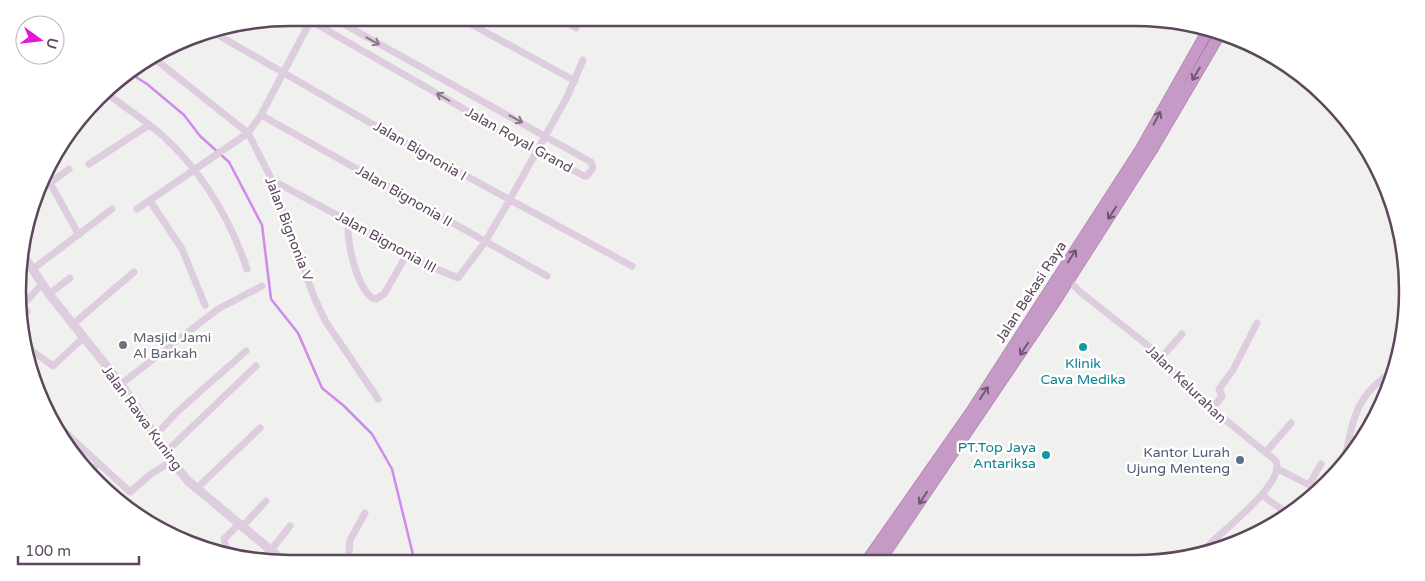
<svg xmlns="http://www.w3.org/2000/svg" width="1425" height="581" viewBox="0 0 1425 581" font-family="'Varela Round',sans-serif">
	<style>
		.lines { fill: none; stroke-linecap: round; stroke-linejoin: round }
		.stream { stroke: #d089ed; stroke-width: 2.5 }
		.trunk-casing { stroke: #aa71a9; stroke-width: 12 }
		.minor { stroke: #decddf; stroke-width: 7 }
		.tertiary { stroke: #decddf; stroke-width: 9 }
		.trunk { stroke: #c69ac6; stroke-width: 11 }
		.oneway { stroke: #8a768a }
		.oneway2 { stroke: #715872 }
		.worship-dot { fill: #6b7280; stroke: #fff; stroke-width: 2 }
		.culture-dot { fill: #0f9aa8; stroke: #fff; stroke-width: 2 }
		.service-dot { fill: #5c6f8a; stroke: #fff; stroke-width: 2 }
		.labels { text-anchor: middle; dominant-baseline: central; stroke-width: 5; stroke-linejoin: round; paint-order: stroke }
		.street-label { font-size: 14px; fill: #5c475d; stroke: #fff }
		.worship-label { font-size: 14px; fill: #5b616d; stroke: #fff; text-anchor: start }
		.culture-label { font-size: 14px; fill: #0d838f; stroke: #fff }
		.service-label { font-size: 14px; fill: #4e5e75; stroke: #fff; text-anchor: end }
		.rim { fill: none; stroke: #5c475d; stroke-width: 2.5 }
	</style>
	<rect width="100%" height="100%" fill="#f0f1ef"/>
	<g class="lines">
		<path class="stream" d="M 131,74 L 147,84 L 184,115 L 200,136 L 229,162 L 262,225 L 271,299 L 298,333 L 322,388 L 344,406 L 372,434 L 392,469 L 415,563"/>
		<g class="trunk-casing">
			<path id="trunk" d="M 866,562 L 971,412 L 1141,149 L 1208,30
				M 879,562 L 1054,303 L 1153,148 L 1221,32"/>
		</g>
		<path class="minor" d="M 304,17 L 537,151 L 584,176 L 587,176 L 593,168 L 591,162 L 331,17
			M 458,17 L 575,81
			M 558,17 L 576,28
			M 211,31 L 400,140 L 632,266
			M 155,59 L 248,133 L 272,180 L 314,297 L 326,322 L 378,399
			M 105,92 C 124,107 145,120 163,136 C 202,172 230,219 247,269
			M 261,115 L 547,276
			M 89,164 L 149,125
			M 272,180 L 348,221 L 406,256 L 458,278 L 485,242 L 509,201 L 567,97 L 583,60
			M 50,183 L 79,235
			M 42,189 L 69,169
			M 150,201 L 182,249 L 205,305
			M 137,209 L 248,133 L 261,115 L 312,18
			M 348,221 C 347,242 355,283 372,298 L 376,299 L 384,294 L 406,256
			M 33,269 L 112,209
			M 1069,280 L 1079,291 L 1146,344 L 1201,400 L 1276,461 C 1286,485 1217,534 1203,551
			M 49,294 L 70,278
			M 22,317 L 27,311 L 22,306 L 42,284
			M 72,325 L 134,272
			M 23,343 L 30,350
			M 27,354 L 31,350 L 53,366 L 83,338
			M 1160,359 L 1182,334
			M 121,384 L 218,309 L 262,286
			M 1212,409 L 1222,396 L 1219,389 L 1233,370 L 1257,323
			M 53,421 L 130,492 L 151,474 L 172,461
			M 155,436 L 176,413 L 246,351
			M 166,452 L 256,366
			M 1266,452 L 1291,423
			M 1344,462 C 1353,421 1355,394 1394,371
			M 1278,469 L 1309,485 L 1321,464
			M 92,470 L 97,464
			M 196,489 L 260,428
			M 1262,495 L 1288,514
			M 242,527 L 266,501
			M 221,552 L 226,547 L 224,539 L 239,524
			M 264,559 L 290,526
			M 348,563 L 350,540 L 365,513"/>
		<path class="tertiary" d="M 21,252 L 49,294 L 121,384 L 172,461 L 188,481 L 286,563"/>
		<use href="#trunk" class="trunk"/>
	</g>
	<defs><path id="oneway-shaft" d="M-6 0H5M1.5-3L5.5 0L1.5 3" fill="none" stroke-width="1.6" stroke-linecap="round" stroke-linejoin="round" transform="scale(1.25)"/></defs>
	<g class="oneway">
		<use href="#oneway-shaft" transform="translate(373 41) rotate(29)"/>
		<use href="#oneway-shaft" transform="translate(443 97) rotate(-150)"/>
		<use href="#oneway-shaft" transform="translate(516 119) rotate(29)"/>
	</g>
	<g class="oneway2">
		<use href="#oneway-shaft" transform="translate(1196 74) rotate(121)"/>
		<use href="#oneway-shaft" transform="translate(1157 118) rotate(-62)"/>
		<use href="#oneway-shaft" transform="translate(1112 213) rotate(123)"/>
		<use href="#oneway-shaft" transform="translate(1072 256) rotate(-57)"/>
		<use href="#oneway-shaft" transform="translate(1024 349) rotate(123)"/>
		<use href="#oneway-shaft" transform="translate(984 393) rotate(-57)"/>
		<use href="#oneway-shaft" transform="translate(923 498) rotate(123)"/>
	</g>
	<circle class="worship-dot" cx="123" cy="345" r="5"/>
	<g class="culture-dot">
		<circle cx="1083" cy="347" r="5"/>
		<circle cx="1046" cy="455" r="5"/>
	</g>
	<circle class="service-dot" cx="1240" cy="460" r="5"/>
	<g class="labels">
		<g class="street-label">
			<text transform="translate(519 140) rotate(29)">Jalan Royal Grand</text>
			<text transform="translate(420 151) rotate(30)">Jalan Bignonia I</text>
			<text transform="translate(404 196) rotate(30)">Jalan Bignonia II</text>
			<text transform="translate(289 229) rotate(69)">Jalan Bignonia V</text>
			<text transform="translate(386 242) rotate(29)">Jalan Bignonia III</text>
			<text transform="translate(1031 292) rotate(-57)">Jalan Bekasi Raya</text>
			<text transform="translate(1186 384) rotate(44)">Jalan Kelurahan</text>
			<text transform="translate(142 418) rotate(54)">Jalan Rawa Kuning</text>
		</g>
		<g class="worship-label">
			<text x="133" y="337">Masjid Jami<tspan x="133" dy="16">Al Barkah</tspan></text>
		</g>
		<g class="culture-label">
			<text x="1083" y="363">Klinik<tspan x="1083" dy="16">Cava Medika</tspan></text>
			<text x="1036" y="447" text-anchor="end">PT.Top Jaya<tspan x="1036" dy="16">Antariksa</tspan></text>
		</g>
		<g class="service-label">
			<text x="1230" y="452">Kantor Lurah<tspan x="1230" dy="16">Ujung Menteng</tspan></text>
		</g>
	</g>
	<path d="M0 0H1425V581H0ZM290 26H1135A264 264 0 0 1 1399 290V291A264 264 0 0 1 1135 555H290A264 264 0 0 1 26 291V290A264 264 0 0 1 290 26Z" fill="#fff" fill-rule="evenodd"/>
	<path class="rim" d="M290 26H1135A264 264 0 0 1 1399 290V291A264 264 0 0 1 1135 555H290A264 264 0 0 1 26 291V290A264 264 0 0 1 290 26Z"/>
	<g transform="translate(40 40) rotate(105)"><circle r="24" fill="#ffffff" stroke="#beb5be"/>
	<path d="M0-4L9 19L0 12L-9 19Z" fill="#e416d8"/>
	<text y="-8" font-size="14" font-weight="bold" text-anchor="middle" fill="#5c475d">U</text>
	</g>
	<path d="M18 556v8h121v-8" fill="none" stroke="#5c475d" stroke-width="2.5"/>
	<text x="25" y="556" font-size="15" fill="#5c475d" stroke="#ffffff" stroke-width="4" paint-order="stroke">100 m</text>
</svg>
